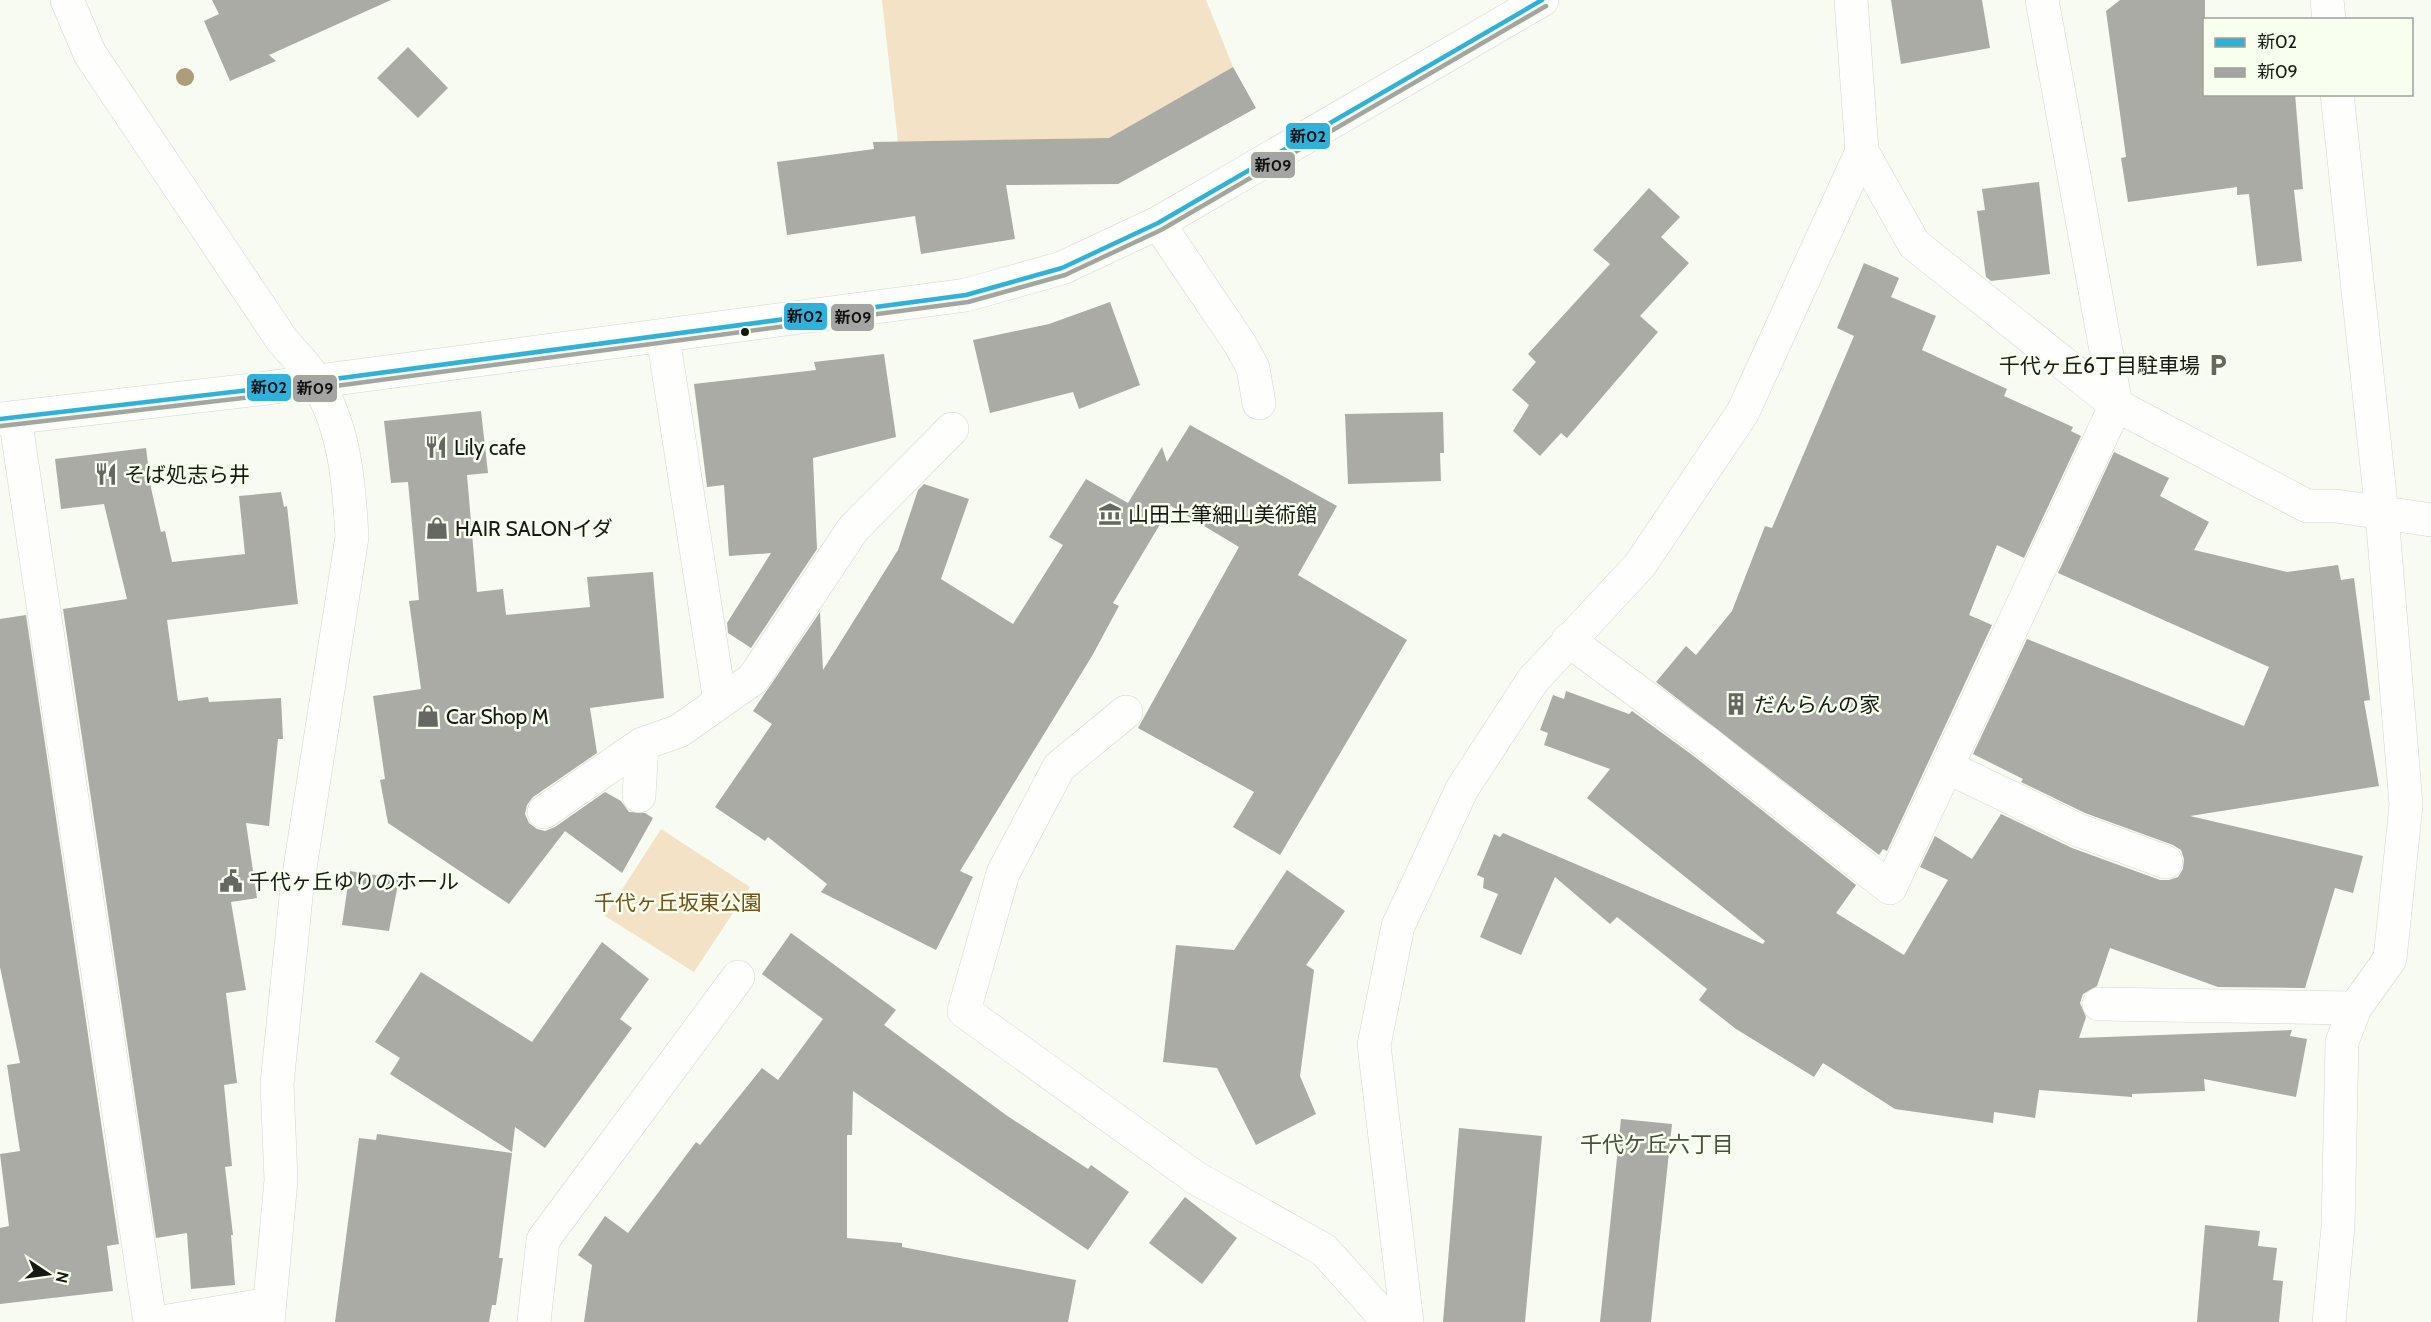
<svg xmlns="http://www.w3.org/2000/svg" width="2431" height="1322" viewBox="0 0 2431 1322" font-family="Cabin,'Noto Sans JP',sans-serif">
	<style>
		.green { fill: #f3e2c5 }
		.building { fill: #a9aba4 }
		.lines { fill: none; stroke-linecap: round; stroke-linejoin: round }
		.minor-casing { stroke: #d3d5ce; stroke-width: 34 }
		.minor { stroke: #fefefd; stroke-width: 33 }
		.bus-1-casing { stroke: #f8ffee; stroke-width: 9 }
		.bus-2-casing { stroke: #f8ffee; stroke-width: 9 }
		.bus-1 { stroke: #2fb1db; stroke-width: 4.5 }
		.bus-2 { stroke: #a4a4a3; stroke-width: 4.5 }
		.tree { fill: #ae9d78 }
		.bus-dot { fill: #161812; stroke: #f8ffee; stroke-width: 2 }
		.labels { text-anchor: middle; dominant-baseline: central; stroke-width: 5; stroke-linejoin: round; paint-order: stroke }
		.poi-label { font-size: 21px; fill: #161812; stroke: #f8ffee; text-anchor: start }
		.park-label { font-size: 21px; fill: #735015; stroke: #f8ffee }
		.neighbourhood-label { font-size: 22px; fill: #494e41; stroke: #f8ffee }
		.line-badge { stroke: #f8ffee; stroke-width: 2 }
		.pale-badge-label { font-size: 16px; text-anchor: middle; font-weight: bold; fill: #111 }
	</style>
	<rect width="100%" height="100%" fill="#f7fbf2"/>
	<path class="green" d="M 882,0 L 1206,0 L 1233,67 L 1109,138 L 898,142 Z
		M 661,829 L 750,887 L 694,972 L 605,916 Z"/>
	<path class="building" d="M 212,0 L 391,0 L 269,55 L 276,61 L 230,81 L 204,21 L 219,14 Z
		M 1891,0 L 1982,0 L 1990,48 L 1901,64 Z
		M 2120,0 L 2205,0 L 2205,94 L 2295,94 L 2303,189 L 2294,190 L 2302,261 L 2257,266 L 2249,194 L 2237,195 L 2237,187 L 2128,202 L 2121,158 L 2126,157 L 2106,11 Z
		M 408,47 L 448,88 L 418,118 L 377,78 Z
		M 1233,67 L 1256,108 L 1118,184 L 1006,185 L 1015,239 L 921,254 L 915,216 L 787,235 L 777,162 L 874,149 L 873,142 L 1109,138 Z
		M 2039,182 L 2050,274 L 1991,281 L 1986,277 L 1977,211 L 1985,210 L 1982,189 Z
		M 1649,188 L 1680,217 L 1661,237 L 1689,263 L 1640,316 L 1658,332 L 1567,438 L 1561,433 L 1540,456 L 1513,431 L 1529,405 L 1512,390 L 1536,362 L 1528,354 L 1610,264 L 1593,250 Z
		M 1864,263 L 1899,278 L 1891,297 L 1936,316 L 1922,350 L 2007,389 L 2004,396 L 2073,427 L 2071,431 L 2081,436 L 2024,558 L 1997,545 L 1969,615 L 1992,625 L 1887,851 L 1883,849 L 1879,855 L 1656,682 L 1686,646 L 1696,655 L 1732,611 L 1765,526 L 1772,528 L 1854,336 L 1837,328 Z
		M 1110,302 L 1140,385 L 1079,409 L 1073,392 L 990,413 L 973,340 L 1049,324 Z
		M 884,354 L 896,437 L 813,458 L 817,549 L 751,648 L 728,633 L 727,623 L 771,553 L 729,556 L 724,485 L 707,487 L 694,384 L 816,370 L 814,362 Z
		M 481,411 L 488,473 L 467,475 L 477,592 L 503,589 L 506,615 L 590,607 L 587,577 L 653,572 L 664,698 L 590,708 L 597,753 L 533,797 L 527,805 L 525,814 L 529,823 L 537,829 L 545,831 L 555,827 L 605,792 L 621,801 L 629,812 L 645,813 L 653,818 L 622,873 L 565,831 L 509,904 L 388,823 L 380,780 L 385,779 L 373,696 L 421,689 L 409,601 L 419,600 L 408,482 L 391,483 L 384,421 Z
		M 1443,412 L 1444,453 L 1440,453 L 1441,481 L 1348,484 L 1345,414 Z
		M 1190,425 L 1337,506 L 1298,575 L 1407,640 L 1280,855 L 1233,827 L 1254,792 L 1138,728 L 1239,547 L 1171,506 L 1113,603 L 1119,606 L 1092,656 L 960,871 L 973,877 L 936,950 L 821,892 L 827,884 L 768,837 L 765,841 L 715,807 L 772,724 L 753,711 L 820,612 L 823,670 L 898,550 L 918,490 L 924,484 L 969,499 L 941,579 L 1013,624 L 1063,545 L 1049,537 L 1086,479 L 1128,503 L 1162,447 L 1167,462 Z
		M 146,448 L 151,488 L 161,532 L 165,531 L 172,562 L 245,554 L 239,496 L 281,492 L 284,507 L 287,506 L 298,604 L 167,620 L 178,701 L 208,697 L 209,702 L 281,698 L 283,739 L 278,739 L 269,826 L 246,823 L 257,898 L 231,902 L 246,990 L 226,993 L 237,1083 L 224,1085 L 232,1166 L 225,1167 L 233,1235 L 231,1235 L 235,1285 L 191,1289 L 187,1233 L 156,1238 L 63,609 L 127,599 L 104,504 L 61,509 L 55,459 Z
		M 2114,452 L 2169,478 L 2160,496 L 2209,522 L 2194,550 L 2287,572 L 2338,565 L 2341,580 L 2354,578 L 2370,700 L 2364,701 L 2379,786 L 2190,816 L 2363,856 L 2353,893 L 2335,888 L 2305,988 L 2218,987 L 2110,948 L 2097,986 L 2083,994 L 2080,1003 L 2086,1017 L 2079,1038 L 2292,1030 L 2290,1036 L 2307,1039 L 2296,1097 L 2204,1079 L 2205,1091 L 2132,1094 L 2132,1097 L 2039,1090 L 2035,1118 L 1994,1112 L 1993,1123 L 1895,1109 L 1823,1063 L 1814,1077 L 1736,1029 L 1699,1000 L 1707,989 L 1617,917 L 1610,924 L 1555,877 L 1521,955 L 1480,937 L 1498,894 L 1483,888 L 1484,878 L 1477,875 L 1494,834 L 1500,837 L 1503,833 L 1763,944 L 1765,941 L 1587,798 L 1610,769 L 1544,745 L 1548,733 L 1540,730 L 1553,695 L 1564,699 L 1566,691 L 1629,714 L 1632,711 L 1695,757 L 1856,885 L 1836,913 L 1904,955 L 1948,880 L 1920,867 L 1935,836 L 1972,859 L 2001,814 L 2072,848 L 2160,880 L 2169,880 L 2178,877 L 2183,869 L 2184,859 L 2181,850 L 2173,845 L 2085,813 L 2021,782 L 2023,779 L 1973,754 L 2027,639 L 2244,726 L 2269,667 L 2058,573 Z
		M 26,615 L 119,1244 L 107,1246 L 113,1291 L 0,1304 L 0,1228 L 9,1226 L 0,1154 L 20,1151 L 7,1065 L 20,1063 L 0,967 L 0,619 Z
		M 1287,870 L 1345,911 L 1306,965 L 1314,970 L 1300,1076 L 1316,1114 L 1256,1145 L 1217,1068 L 1163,1062 L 1176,945 L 1234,950 Z
		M 350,871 L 399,879 L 389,931 L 342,925 Z
		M 791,933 L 896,1010 L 884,1025 L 1006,1115 L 1088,1169 L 1091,1165 L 1129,1192 L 1088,1250 L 853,1091 L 852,1135 L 847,1135 L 847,1238 L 902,1243 L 902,1247 L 1076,1280 L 1068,1322 L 584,1322 L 592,1265 L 578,1255 L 605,1216 L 628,1233 L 696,1142 L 700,1145 L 762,1068 L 778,1080 L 823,1019 L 762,974 Z
		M 602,942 L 649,979 L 620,1019 L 632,1028 L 545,1148 L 515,1127 L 512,1152 L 390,1074 L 400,1058 L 375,1042 L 421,972 L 532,1042 Z
		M 1621,1119 L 1672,1124 L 1651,1322 L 1600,1322 Z
		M 1459,1128 L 1542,1136 L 1525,1322 L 1443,1322 Z
		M 377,1134 L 512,1153 L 499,1258 L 503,1258 L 496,1305 L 492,1305 L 489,1322 L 335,1322 L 359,1138 L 376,1140 Z
		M 1185,1197 L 1237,1238 L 1202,1284 L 1149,1243 Z
		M 2205,1225 L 2260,1231 L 2258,1246 L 2277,1248 L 2273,1280 L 2283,1281 L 2279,1322 L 2197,1322 Z"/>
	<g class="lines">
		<g class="minor-casing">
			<path id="minor" d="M 67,0 L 90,54 L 282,340 C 293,353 306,365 315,380 C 345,426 349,483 352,537 L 297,887 L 277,1084 L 281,1180 L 268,1322
				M 2327,0 L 2329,20
				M 1862,151 L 1914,244 L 2116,405 L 2307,506 L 2336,506 L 2431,520
				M 1158,223 L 1240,344 L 1253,368 L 1259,403
				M 15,417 L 150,1322
				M 0,419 L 259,389 L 966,295 L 1062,268 L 1158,223 L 1542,0
				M 1568,640 L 1706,742 L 1890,888 L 2116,405 L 2042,0
				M 720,702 L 753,679 L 853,529 L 952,429
				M 1126,712 L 1059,767 L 1003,873 L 964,1011 L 1196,1178 L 1324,1250 L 1389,1322
				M 1947,767 L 2078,830 L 2166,862
				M 639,796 L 642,744 L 679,731 L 720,702 L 663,337
				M 544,812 L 642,744
				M 2099,1004 L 2355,1008
				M 162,1322 L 269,1304
				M 534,1322 L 543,1240 L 738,977
				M 1407,1322 L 1374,1045 L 1398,926 L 1462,789 L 1533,680 L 1640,565 L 1743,412 L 1862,151 L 1851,0
				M 2329,1322 L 2338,1227 L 2342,1042 L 2355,1008 L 2390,959 L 2406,805 L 2382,514 L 2337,94"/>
		</g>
		<use href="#minor" class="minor"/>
		<g class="bus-1-casing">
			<path id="bus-1" d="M 0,419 L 259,389 L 966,295 L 1062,268 L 1158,223 L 1542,0"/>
		</g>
		<g class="bus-2-casing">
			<path id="bus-2" d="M 1,426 L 260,396 L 968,302 L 1065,275 L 1161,230 L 1546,6"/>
		</g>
		<use href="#bus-1" class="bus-1"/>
		<use href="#bus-2" class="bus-2"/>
	</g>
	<circle class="tree" cx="185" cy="77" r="9"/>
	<defs>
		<g id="parking-bare" transform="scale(1.8)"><path d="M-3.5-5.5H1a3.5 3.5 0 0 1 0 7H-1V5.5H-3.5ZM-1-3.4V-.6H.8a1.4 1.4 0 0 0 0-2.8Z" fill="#656760" stroke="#f8ffee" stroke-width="2.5" paint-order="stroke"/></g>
		<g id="restaurant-bare" transform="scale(1.8)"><path d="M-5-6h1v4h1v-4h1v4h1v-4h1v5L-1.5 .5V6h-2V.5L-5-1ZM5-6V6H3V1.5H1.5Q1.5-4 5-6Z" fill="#656760" stroke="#f8ffee" stroke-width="2.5" paint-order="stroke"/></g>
		<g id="museum-bare" transform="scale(1.8)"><path d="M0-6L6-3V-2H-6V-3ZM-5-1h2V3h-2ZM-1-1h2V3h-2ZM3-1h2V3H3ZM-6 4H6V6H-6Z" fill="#656760" stroke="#f8ffee" stroke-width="2.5" paint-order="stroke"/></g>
		<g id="shop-bare" transform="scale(1.8)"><path d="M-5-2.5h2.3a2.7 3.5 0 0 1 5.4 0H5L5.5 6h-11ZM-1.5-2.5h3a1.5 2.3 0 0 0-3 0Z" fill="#656760" stroke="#f8ffee" stroke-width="2.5" paint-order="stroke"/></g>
		<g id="building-bare" transform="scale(1.8)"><path d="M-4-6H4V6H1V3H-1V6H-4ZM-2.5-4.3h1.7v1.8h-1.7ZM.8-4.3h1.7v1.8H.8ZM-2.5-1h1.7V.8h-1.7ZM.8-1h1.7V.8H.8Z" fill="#656760" stroke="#f8ffee" stroke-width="2.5" paint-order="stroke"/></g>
		<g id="civic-bare" transform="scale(1.8)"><path d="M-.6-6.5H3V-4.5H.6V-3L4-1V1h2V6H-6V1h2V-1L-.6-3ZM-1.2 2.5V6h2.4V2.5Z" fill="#656760" stroke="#f8ffee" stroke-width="2.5" paint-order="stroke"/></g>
	</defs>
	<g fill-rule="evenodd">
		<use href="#parking-bare" x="2218" y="365"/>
		<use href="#restaurant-bare" x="436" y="447"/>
		<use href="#restaurant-bare" x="106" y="474"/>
		<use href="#museum-bare" x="1110" y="514"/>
		<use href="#shop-bare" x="437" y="528"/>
		<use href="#building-bare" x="1736" y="704"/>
		<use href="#shop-bare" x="428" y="716"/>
		<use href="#civic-bare" x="231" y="881"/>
	</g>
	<circle class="bus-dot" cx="745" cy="332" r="5"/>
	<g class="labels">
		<g class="poi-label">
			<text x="2200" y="365" text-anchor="end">千代ヶ丘6丁目駐車場</text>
			<text x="454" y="447">Lily cafe</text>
			<text x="124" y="474">そば処志ら井</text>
			<text x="1128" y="514">山田土筆細山美術館</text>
			<text x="455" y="528">HAIR SALONイダ</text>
			<text x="1754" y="704">だんらんの家</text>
			<text x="446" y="716">Car Shop M</text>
			<text x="249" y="881">千代ヶ丘ゆりのホール</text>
		</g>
		<g class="park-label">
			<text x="678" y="902">千代ヶ丘坂東公園</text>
		</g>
		<g class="neighbourhood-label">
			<text x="1657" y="1144">千代ケ丘六丁目</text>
		</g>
	</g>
	<g class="line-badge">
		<rect x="1285" y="122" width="46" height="28" rx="6" fill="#2fb1db"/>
		<rect x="1250" y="151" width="46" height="28" rx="6" fill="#a4a4a3"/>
		<rect x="783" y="302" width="45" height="29" rx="6" fill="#2fb1db"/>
		<rect x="830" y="303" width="45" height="29" rx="6" fill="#a4a4a3"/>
		<rect x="246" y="373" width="46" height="29" rx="6" fill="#2fb1db"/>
		<rect x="292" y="374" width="46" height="29" rx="6" fill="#a4a4a3"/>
	</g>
	<g class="pale-badge-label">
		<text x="1308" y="142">新02</text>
		<text x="1273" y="171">新09</text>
		<text x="805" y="322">新02</text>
		<text x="853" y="323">新09</text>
		<text x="269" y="393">新02</text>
		<text x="315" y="394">新09</text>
	</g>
	<rect x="2203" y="18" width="210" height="78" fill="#f8ffee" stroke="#9ea396" stroke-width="1.5"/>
	<rect x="2215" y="38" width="30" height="9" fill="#2fb1db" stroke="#9ea396" stroke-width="1.5"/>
	<text x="2257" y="48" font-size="18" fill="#161812">新02</text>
	<rect x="2215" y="68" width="30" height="9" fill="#a4a4a3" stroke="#9ea396" stroke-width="1.5"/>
	<text x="2257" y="78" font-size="18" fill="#161812">新09</text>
	<g transform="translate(48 1274) rotate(103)" stroke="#f8ffee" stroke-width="4.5" paint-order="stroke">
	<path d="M0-4.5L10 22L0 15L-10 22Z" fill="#161812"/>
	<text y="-9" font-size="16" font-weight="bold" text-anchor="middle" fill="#161812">N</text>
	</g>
</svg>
